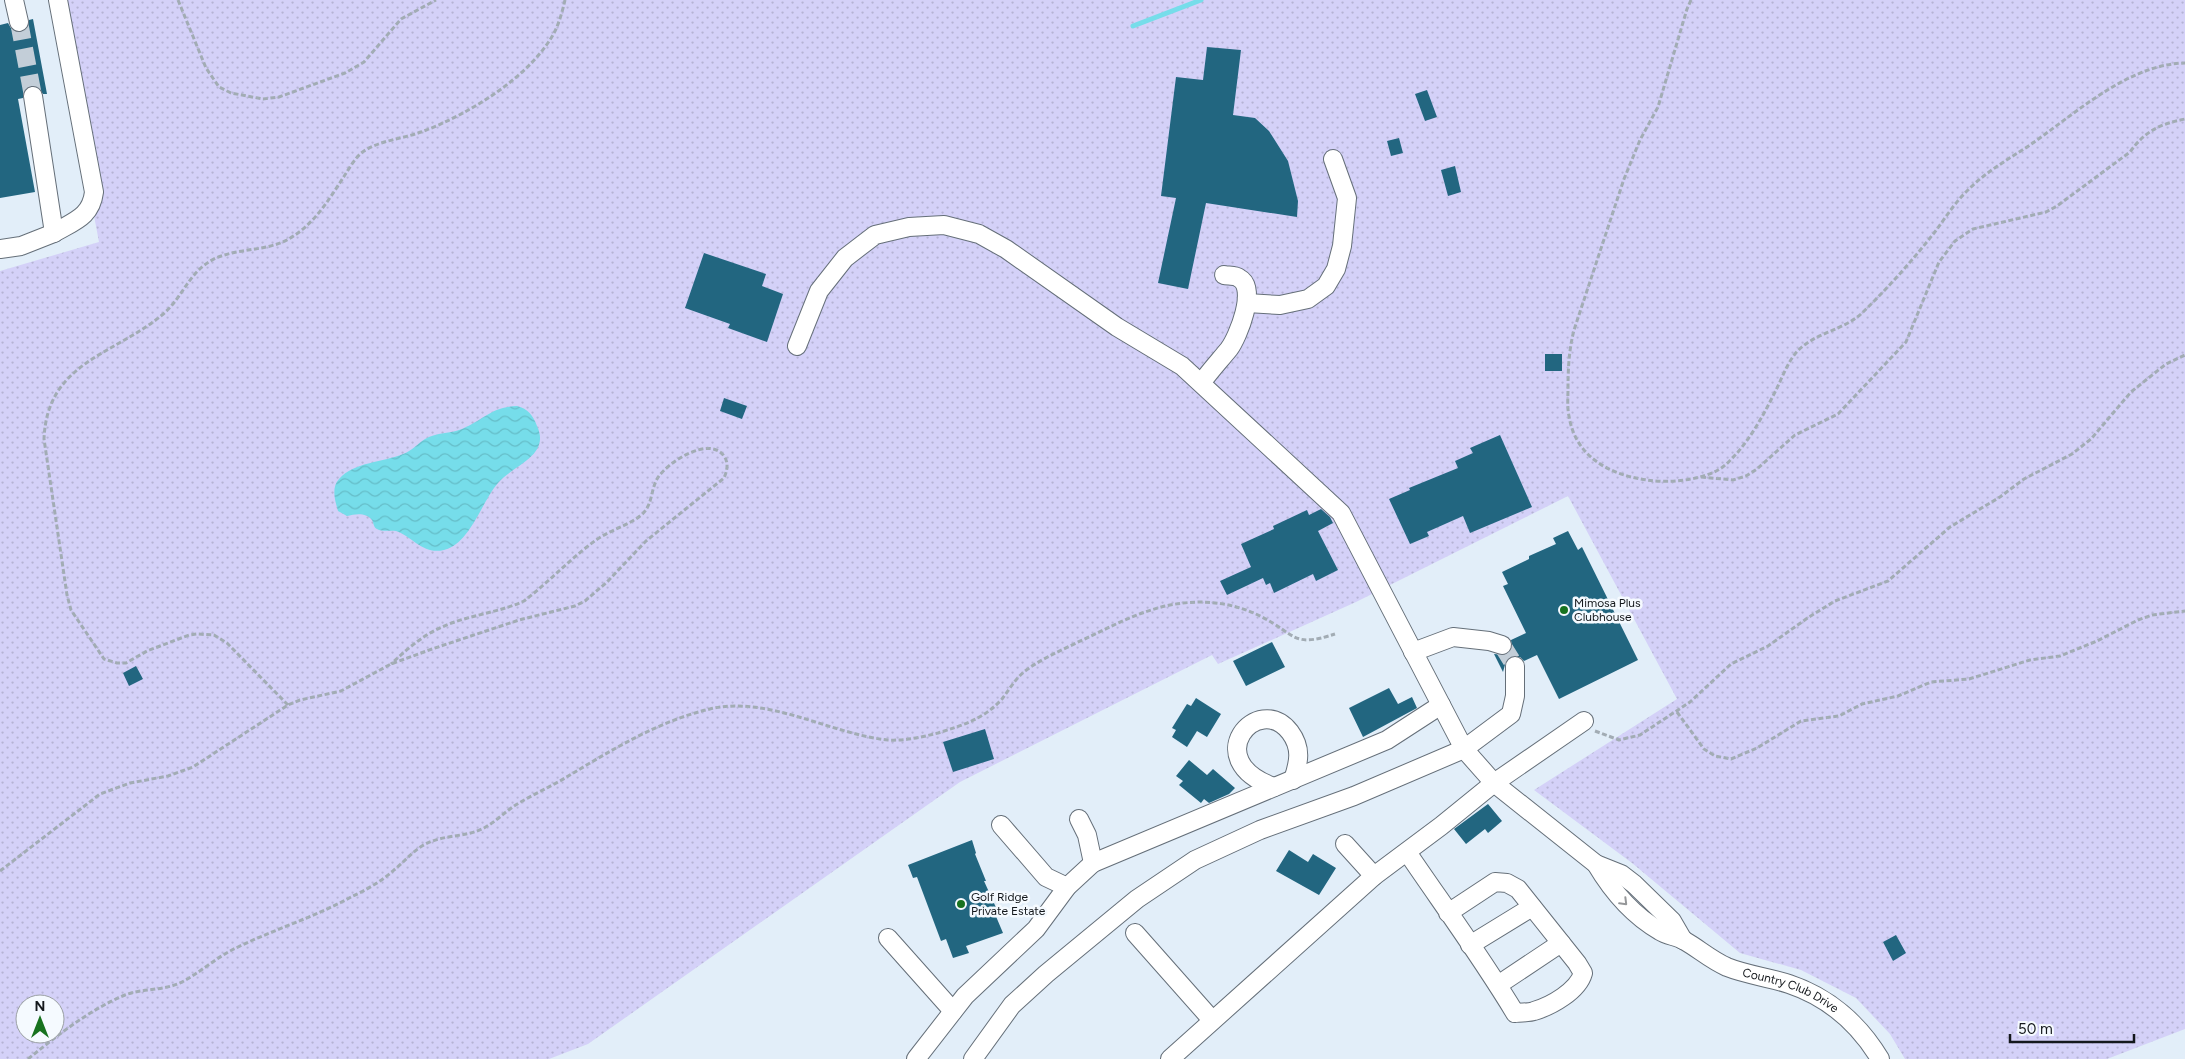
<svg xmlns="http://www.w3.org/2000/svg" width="2185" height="1059" viewBox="0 0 2185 1059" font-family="Figtree,sans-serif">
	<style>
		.grass { fill: url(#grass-dots); fill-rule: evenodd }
		.water { fill: url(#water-waves) }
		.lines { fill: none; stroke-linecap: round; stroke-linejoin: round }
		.stream { stroke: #76ddea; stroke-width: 5 }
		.building { fill: #226680 }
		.minor-tunnel { stroke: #c3ced8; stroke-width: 18; stroke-dasharray: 18 9; stroke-linecap: butt }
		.minor-casing { stroke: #656f79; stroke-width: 20 }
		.path { stroke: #a2acb4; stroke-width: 3; stroke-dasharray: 5 2.5; stroke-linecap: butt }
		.minor { stroke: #fff; stroke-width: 18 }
		.oneway { stroke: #959799 }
		.poi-dot { fill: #17721f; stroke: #f5faff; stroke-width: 2 }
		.labels { text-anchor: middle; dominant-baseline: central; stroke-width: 5; stroke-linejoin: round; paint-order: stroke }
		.poi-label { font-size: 12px; fill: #14181c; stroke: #f5faff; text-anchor: start }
		.street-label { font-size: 12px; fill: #14181c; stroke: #f5faff }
	</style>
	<defs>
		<pattern id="grass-dots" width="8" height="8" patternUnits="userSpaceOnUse" patternTransform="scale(1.25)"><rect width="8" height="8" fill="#d4d1f8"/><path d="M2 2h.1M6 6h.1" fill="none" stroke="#b5b3d4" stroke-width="1.8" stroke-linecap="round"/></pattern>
		<pattern id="water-waves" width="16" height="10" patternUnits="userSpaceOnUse" patternTransform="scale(1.25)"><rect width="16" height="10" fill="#76ddea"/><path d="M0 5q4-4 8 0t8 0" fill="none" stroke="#65bdc8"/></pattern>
	</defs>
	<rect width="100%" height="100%" fill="#e2eef9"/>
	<path class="grass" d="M 53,0 L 2185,0 L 2185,1029 L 2107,1059 L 1905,1059 L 1890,1034 L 1856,998 L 1801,970 L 1740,953 L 1632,863 L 1534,790 L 1677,699 L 1568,496 L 1356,602 L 1218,664 L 1212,655 L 960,782 L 588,1044 L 549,1059 L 0,1059 L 0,271 L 99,242 ZM 25,1004 L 55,1004 L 55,1034 L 25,1034 Z"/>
	<path class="water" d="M 517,406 C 528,409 533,415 537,426 C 551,456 513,465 498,483 C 482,501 470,544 444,550 C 423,555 413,537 396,531 C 390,530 382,532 377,529 C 373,527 374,523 372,520 C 366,512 355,514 347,516 L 338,511 C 335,500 331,488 339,479 C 354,462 384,462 403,454 C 412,451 417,444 425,439 C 437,432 450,434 462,429 C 484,420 491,407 517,406 Z"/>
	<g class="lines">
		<path class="stream" d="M 1133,26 L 1201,0"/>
	</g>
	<path class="building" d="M 33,19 L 47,94 L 43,94 L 37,86 L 31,86 L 23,92 L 23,98 L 18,99 L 35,192 L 0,198 L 0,25 L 8,23 L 12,30 L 21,32 L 27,29 L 29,20 Z
		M 1207,47 L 1241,50 L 1233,115 L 1255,118 L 1269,131 L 1288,161 L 1298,201 L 1297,217 L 1206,203 L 1188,289 L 1158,283 L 1176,198 L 1161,196 L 1176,77 L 1203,80 Z
		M 1427,90 L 1437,117 L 1425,121 L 1415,94 Z
		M 1399,138 L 1403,153 L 1391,156 L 1387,141 Z
		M 1455,166 L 1461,192 L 1448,196 L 1441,170 Z
		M 704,253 L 766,274 L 762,286 L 783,294 L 767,342 L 728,328 L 730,324 L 685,308 Z
		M 1545,354 L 1562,354 L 1562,371 L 1545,371 Z
		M 724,398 L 747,406 L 742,419 L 720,411 Z
		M 1500,435 L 1532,507 L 1470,533 L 1463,516 L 1427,532 L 1429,536 L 1410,544 L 1389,499 L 1410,490 L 1409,488 L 1458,468 L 1455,461 L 1473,453 L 1470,448 Z
		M 1321,509 L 1330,517 L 1333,523 L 1318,531 L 1338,570 L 1316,581 L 1313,574 L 1274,593 L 1270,583 L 1266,585 L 1263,578 L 1227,595 L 1220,581 L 1251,567 L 1241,544 L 1274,529 L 1273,526 L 1307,510 L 1309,515 Z
		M 1568,531 L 1578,550 L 1582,547 L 1638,660 L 1559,699 L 1537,655 L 1524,661 L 1520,657 L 1510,657 L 1506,661 L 1503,672 L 1494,654 L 1504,655 L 1509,653 L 1512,648 L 1511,640 L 1526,633 L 1503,586 L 1508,584 L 1502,572 L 1529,559 L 1529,556 L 1556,544 L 1553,538 Z
		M 1272,642 L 1285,667 L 1246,686 L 1233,661 Z
		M 136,666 L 143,679 L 129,686 L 123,673 Z
		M 1389,688 L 1398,704 L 1412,697 L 1417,708 L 1363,737 L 1349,708 Z
		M 1196,698 L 1221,714 L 1207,737 L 1197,731 L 1187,747 L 1172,737 L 1176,730 L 1172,728 L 1187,704 L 1191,706 Z
		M 985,729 L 994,759 L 953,772 L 943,742 Z
		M 1189,760 L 1207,775 L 1213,769 L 1235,788 L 1229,794 L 1209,803 L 1204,799 L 1201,803 L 1179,785 L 1183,781 L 1176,776 Z
		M 1488,804 L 1502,821 L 1488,833 L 1485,829 L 1466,844 L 1454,829 Z
		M 972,840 L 976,853 L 975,854 L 986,881 L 984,881 L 998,912 L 995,914 L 1003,933 L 966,946 L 969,953 L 953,958 L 946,939 L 941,941 L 917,877 L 913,878 L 908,865 Z
		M 1289,850 L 1308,862 L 1313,854 L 1336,868 L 1319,895 L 1276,871 Z
		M 1896,935 L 1906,953 L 1893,961 L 1883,942 Z"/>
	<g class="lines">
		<path class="minor-tunnel" d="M 19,22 L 33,96
			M 1502,645 L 1515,666"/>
		<g class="minor-casing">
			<g id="minor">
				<path d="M 14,0 L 19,22"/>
				<path d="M 54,233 C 74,221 91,217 94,192 L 58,0"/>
				<path d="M 0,249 L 21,246 L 54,233 L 33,96"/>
				<path d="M 1247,303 L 1280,305 L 1308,299 L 1326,286 L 1336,269 L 1342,246 L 1347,198 L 1333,159"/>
				<path d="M 797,346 L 819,291 L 845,258 L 875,235 L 909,227 L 944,225 L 979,234 L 1006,249 L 1117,327 L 1182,366 L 1341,513 L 1464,749 L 1494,783 L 1596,864 L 1621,874 L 1634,884 L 1672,921 L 1683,940"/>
				<path d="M 1202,382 C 1210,371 1220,360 1229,349 C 1238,337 1258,288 1239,278 C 1235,275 1228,276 1224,275"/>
				<path d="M 1413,652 L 1453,637 L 1489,641 L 1502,645"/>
				<path d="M 1274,787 C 1198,760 1258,691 1290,732 C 1302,748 1299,762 1293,780"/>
				<path d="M 1079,819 L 1087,835 L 1093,863"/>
				<path d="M 1001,825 L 1046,877 L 1067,887"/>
				<path d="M 1345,844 L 1374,876"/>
				<path d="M 1407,852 C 1443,905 1482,958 1515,1013 C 1521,1012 1529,1013 1534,1011 C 1551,1006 1578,991 1583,973 L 1577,963 L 1518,889 L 1507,883 L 1495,882 L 1448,913"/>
				<path id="s1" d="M 1596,864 C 1612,891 1632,915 1660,931 C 1668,936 1677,936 1685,941 C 1699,949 1711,960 1727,967 C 1747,975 1768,977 1789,984 C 1828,997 1859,1024 1880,1059"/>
				<path d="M 1135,933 L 1212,1020"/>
				<path d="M 888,938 L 953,1011"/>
				<path d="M 1470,945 L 1532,907"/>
				<path d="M 1498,985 L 1561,943"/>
				<path d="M 916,1059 L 965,996 L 1036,929 L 1067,887 L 1093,863 L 1387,740 L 1441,705"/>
				<path d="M 973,1059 L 1012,1005 L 1046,974 L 1137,899 L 1195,860 L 1260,830 L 1354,796 L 1464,749 L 1511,714 L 1515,696 L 1515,666"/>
				<path d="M 1170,1059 L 1374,876 L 1441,826 L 1494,783 L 1584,721"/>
			</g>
		</g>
		<path class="path" d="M 178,0 L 206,68 L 219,87 L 231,93 L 263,99 L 279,97 L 345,73 L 364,62 L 401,19 L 436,0
			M 1691,0 L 1687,9 L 1658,107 L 1640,140 L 1624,179 L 1574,330 C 1569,350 1568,368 1568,389 C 1568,397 1567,407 1569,416 C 1575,456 1609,475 1647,480 C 1668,483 1698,481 1718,470 C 1726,466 1732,458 1738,452 C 1754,433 1765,412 1776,390 C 1782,378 1787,364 1795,354 C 1812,333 1842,331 1861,314 C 1887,289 1912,261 1934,233 C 1944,220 1953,205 1965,193 C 1983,174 2005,161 2027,147 C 2073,116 2127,64 2185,63
			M 1701,477 L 1733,480 L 1746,476 L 1757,469 L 1795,435 L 1838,414 L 1906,342 L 1939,262 L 1955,241 L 1973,229 L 2046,212 L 2057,206 L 2130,152 C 2145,131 2160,124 2185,119
			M 288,705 L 227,643 L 214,635 L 197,634 L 189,635 L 147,651 L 126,663 L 117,663 L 104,659 L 71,610 L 67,595 L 44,439 C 47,362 114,355 162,315 C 184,297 188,271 216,258 C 242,247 272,252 295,235 C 316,221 330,198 343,178 C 349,169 355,157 364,151 C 381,140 402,139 421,132 C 468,115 534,75 556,29 C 560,20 563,9 565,0
			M 1677,712 L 1704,749 L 1715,756 L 1731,759 L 1757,748 L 1801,721 L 1839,716 L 1862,704 L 1898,696 L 1931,682 L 1969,679 L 2030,660 L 2060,656 L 2097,641 L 2138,620 L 2152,615 L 2185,611
			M 1595,731 L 1619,740 L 1640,735 L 1690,702 L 1731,664 L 1768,646 L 1809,617 L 1835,601 L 1888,581 L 1950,527 L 2000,497 L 2024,479 L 2072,454 L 2091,439 L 2131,392 L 2166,364 L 2185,355
			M 0,871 L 100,794 L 130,783 L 168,776 L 193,767 L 288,705 L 300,700 L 341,691 L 391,664 L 432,649 L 519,620 L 575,606 L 585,601 L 607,582 L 646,541 L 724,478 C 727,471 729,463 724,456 C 709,435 666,463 657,479 C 650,492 653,506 640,516 C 627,526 610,530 596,540 C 571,558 549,582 524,601 C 498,613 468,615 442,627 C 423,635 406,650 391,664
			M 28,1059 C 58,1035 89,1010 125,995 C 143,988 164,991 182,982 C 201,972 218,956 238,947 C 275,929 315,917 351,897 C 366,890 382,881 394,870 C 404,862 411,853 422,846 C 441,834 465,838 484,828 C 495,822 504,813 514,806 C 530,796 548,788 565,778 C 610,751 658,721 710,709 C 768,695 830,734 888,740 C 905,741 922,737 938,733 C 963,725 984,719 1002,699 C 1009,690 1015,679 1025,671 C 1041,659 1058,652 1076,643 C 1107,629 1136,612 1170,605 C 1202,599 1233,602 1262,617 C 1297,635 1292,648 1335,634"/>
		<use href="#minor" class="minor"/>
	</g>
	<defs><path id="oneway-chevron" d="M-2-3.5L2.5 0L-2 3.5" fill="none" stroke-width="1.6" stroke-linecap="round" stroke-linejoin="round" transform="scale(1.25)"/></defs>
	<use class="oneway" href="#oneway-chevron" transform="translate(1624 902) rotate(45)"/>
	<g class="poi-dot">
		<circle cx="1564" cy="610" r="5"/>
		<circle cx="961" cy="904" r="5"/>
	</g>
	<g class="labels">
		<g class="poi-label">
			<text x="1574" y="603">Mimosa Plus<tspan x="1574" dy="14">Clubhouse</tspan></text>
			<text x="971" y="897">Golf Ridge<tspan x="971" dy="14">Private Estate</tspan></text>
		</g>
		<g class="street-label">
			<text stroke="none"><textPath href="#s1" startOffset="238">Country Club Drive</textPath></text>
		</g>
	</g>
	<g transform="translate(40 1019)"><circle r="24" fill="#f5faff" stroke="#9ba0a4"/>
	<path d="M0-4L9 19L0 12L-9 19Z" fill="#17721f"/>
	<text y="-8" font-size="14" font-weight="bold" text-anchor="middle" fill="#14181c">N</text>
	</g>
	<path d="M2010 1034v8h124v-8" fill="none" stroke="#14181c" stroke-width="2.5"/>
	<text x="2018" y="1034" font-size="15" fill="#14181c" stroke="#f5faff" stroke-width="4" paint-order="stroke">50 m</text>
</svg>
